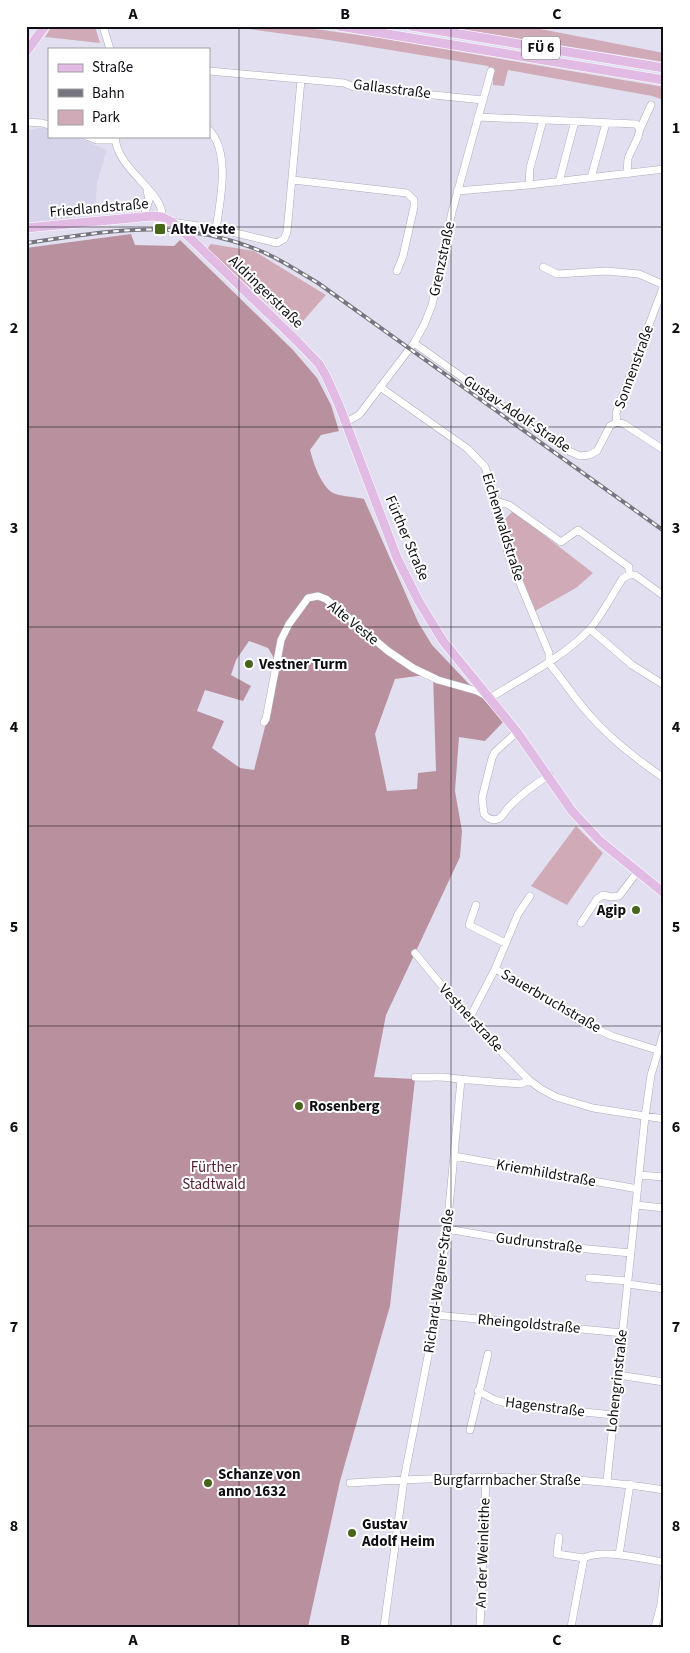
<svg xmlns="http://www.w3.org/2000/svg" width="690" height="1653" viewBox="0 0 690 1653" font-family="'Source Sans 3',sans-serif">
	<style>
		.built { fill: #d6d4eb }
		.green { fill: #d0abb7 }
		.forest { fill: #b9919e; fill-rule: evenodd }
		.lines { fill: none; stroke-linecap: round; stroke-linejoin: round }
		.minor-casing { stroke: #adabbb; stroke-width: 8 }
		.major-casing { stroke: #fff; stroke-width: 10 }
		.minor { stroke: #fff; stroke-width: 7 }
		.major { stroke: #e1bbe4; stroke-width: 9 }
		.rail-casing { stroke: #777680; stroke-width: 4 }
		.rail { stroke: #fff; stroke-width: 2; stroke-dasharray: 5.5; stroke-linecap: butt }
		.grid { fill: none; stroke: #0f0e14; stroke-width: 1; stroke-opacity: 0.55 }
		.poi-dot { fill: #46651a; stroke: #fff; stroke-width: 2 }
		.labels { text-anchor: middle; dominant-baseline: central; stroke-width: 4; stroke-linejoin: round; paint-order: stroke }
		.shield { fill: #fff; stroke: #57565a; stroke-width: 1 }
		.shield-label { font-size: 14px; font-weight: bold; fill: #0f0e14 }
		.street-label { font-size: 15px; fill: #0f0e14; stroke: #fff }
		.poi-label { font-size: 15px; font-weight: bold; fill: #0f0e14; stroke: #fff; text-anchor: start }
		.park-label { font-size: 15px; fill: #562237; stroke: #fff }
		.neatline { fill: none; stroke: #0f0e14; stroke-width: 2 }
		.grid-label { font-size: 16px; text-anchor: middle; font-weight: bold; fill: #0f0e14 }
	</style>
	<rect width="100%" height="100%" fill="#e2e0f0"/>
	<path class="built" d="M 44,127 L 49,128 L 49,136 L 74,136 L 107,150 L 97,183 L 95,215 L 26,223 L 26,131 Z"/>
	<path class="green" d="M 52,26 L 95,26 L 100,43 L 45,37 Z
		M 227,26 L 294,26 L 379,38 L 664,87 L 664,100 L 652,96 L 508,70 L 504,86 L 493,85 L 493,70 L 488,66 L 329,40 Z
		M 442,26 L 525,26 L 664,53 L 664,62 Z
		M 211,244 L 254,251 L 326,295 L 296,329 L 207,249 Z
		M 513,511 L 593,573 L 576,588 L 535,611 L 520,578 L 503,521 Z
		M 576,826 L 603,853 L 567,905 L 531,886 Z"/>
	<path class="forest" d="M 131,234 L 135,245 L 174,246 L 180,240 L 293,350 L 317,378 L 331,405 L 339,431 L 321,435 L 310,450 C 313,462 321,486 333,493 C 339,496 356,497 364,499 L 418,622 L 432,645 L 504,721 L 485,741 L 459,737 L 455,791 L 462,831 L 460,857 L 386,1015 L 374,1077 L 415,1079 L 390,1306 L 340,1481 L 308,1627 L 26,1627 L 26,248 ZM 249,641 L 268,648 L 280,668 L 254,770 L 240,768 L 212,748 L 224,721 L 197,711 L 205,690 L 243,701 L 251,686 L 231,675 L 236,660 ZM 433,674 L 436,771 L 418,773 L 417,789 L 387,791 L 375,734 L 395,679 Z"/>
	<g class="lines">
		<g class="minor-casing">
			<path id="minor" d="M 103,26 L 110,49
				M 209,71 L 344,83 L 354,87 L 483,100
				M 478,117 L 636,124 L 640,129 L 638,137 L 628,158 L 627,174
				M 26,122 L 42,123 L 49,125
				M 640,129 L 651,105
				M 209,130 C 231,152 220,202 216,229
				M 86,136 L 97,140 L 115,140
				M 115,136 C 116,170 164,191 162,217
				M 591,178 L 606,123
				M 293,180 L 407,193 L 414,200 L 414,207 L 403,256 L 397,271
				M 559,182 L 575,121
				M 529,185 L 530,168 L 543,120
				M 457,191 L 529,185 L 664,169
				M 144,216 L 149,200 L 147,190
				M 172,222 L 224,230 L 277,243 L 284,239 L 287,232 L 301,80
				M 543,267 L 557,274 L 606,271 L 639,274 L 664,285
				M 414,343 L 535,429 L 569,451 L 580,456 L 589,455 L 597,451 L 610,426 L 617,422 L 624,424 L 664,450
				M 380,387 L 468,449 L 485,467 L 496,501 L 509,557 L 549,653 L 549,663 C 562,679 574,697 587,712 C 609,738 636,759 664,778
				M 346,422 L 359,415 L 414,343 L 424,325 L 432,305 L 452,212 L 491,71
				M 617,422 L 616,413 L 664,285
				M 629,575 L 635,575 L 664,596
				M 590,629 L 632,665 L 664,685
				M 264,722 L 266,719 L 281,640 L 289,624 L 308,598 L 318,596 L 326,599 L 388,651 L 413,668 L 438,680 L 477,691 L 490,698 C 523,677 561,659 589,630 C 601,617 613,593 623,578 L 629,575 L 629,567 L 578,530 L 561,542 L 509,505 L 496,501
				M 517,732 L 495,752 L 492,758 L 482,798 L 484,814 C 487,818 492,821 498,819 C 503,817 505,811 509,807 C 520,795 534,785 549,775
				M 476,905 L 469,925 L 505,943
				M 581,923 L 597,899 L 603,895 L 611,897 L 619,896 L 638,871
				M 415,953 L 469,1019 L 529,1080 L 541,1089 L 556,1097 L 593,1108 L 664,1119
				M 495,969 L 534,990 L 580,1021 L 612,1036 L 657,1050 L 664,1050
				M 469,1019 L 495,969 L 518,914 L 530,896
				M 415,1077 C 427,1078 439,1076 450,1078 C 474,1081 498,1082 521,1084 L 529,1080
				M 454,1156 L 638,1189
				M 639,1175 L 664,1177
				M 636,1205 L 664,1208
				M 447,1229 L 534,1244 L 631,1253
				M 589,1278 L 628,1281
				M 628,1284 L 664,1289
				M 436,1315 L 623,1333
				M 618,1375 L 664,1382
				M 478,1391 L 495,1400 L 514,1405 L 614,1415
				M 470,1430 L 488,1354
				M 607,1481 L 645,1117 L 651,1075 L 664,1032
				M 350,1483 C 454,1476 561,1473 664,1490
				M 559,1537 L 557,1554 L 584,1558
				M 619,1555 L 630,1484
				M 384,1627 L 404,1479 L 436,1315 L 447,1229 L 461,1080
				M 480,1627 L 486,1479
				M 571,1627 L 584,1558 C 602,1548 643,1559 664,1562
				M 655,1627 L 661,1604 L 664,1578"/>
		</g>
		<g class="major-casing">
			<path id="major" d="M 339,26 L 664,80
				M 411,26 L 664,68
				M 26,52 L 45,26
				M 26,228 L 152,216 L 162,217 L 172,222 L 188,236 L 297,341 L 319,364 L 326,376 L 339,405 L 397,558 L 418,600 L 443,641 L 517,732 L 572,811 L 600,841 L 664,893"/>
		</g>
		<use href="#minor" class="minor"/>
		<use href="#major" class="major"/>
		<g class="rail-casing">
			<path id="rail" d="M 26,243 C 111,231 176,217 258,250 C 279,258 299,272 318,283 L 664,531"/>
		</g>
		<use href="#rail" class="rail"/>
	</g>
	<path class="grid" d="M 239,26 L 239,1627M 451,26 L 451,1627M 26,227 L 664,227M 26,427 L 664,427M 26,627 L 664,627M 26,826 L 664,826M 26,1026 L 664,1026M 26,1226 L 664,1226M 26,1426 L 664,1426"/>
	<g class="poi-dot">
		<rect x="154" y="223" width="12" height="12" rx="2.5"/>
		<circle cx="249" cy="664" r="5"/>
		<circle cx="636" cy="910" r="5"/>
		<circle cx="299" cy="1106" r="5"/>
		<circle cx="208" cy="1483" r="5"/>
		<circle cx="352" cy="1533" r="5"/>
	</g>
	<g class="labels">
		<rect class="shield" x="522" y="36.5" width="38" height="23" rx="4"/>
		<g class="shield-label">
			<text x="541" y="48">FÜ 6</text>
		</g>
		<g class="street-label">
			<text transform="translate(392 89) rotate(7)">Gallasstraße</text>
			<text transform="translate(99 208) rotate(-5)">Friedlandstraße</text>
			<text transform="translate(442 259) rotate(-78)">Grenzstraße</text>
			<text transform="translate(266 292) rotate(44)">Aldringerstraße</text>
			<text transform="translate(634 367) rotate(-70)">Sonnenstraße</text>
			<text transform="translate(517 414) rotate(34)">Gustav-Adolf-Straße</text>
			<text transform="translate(503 527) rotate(73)">Eichenwaldstraße</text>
			<text transform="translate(407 538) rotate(67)">Fürther Straße</text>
			<text transform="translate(353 623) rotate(39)">Alte Veste</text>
			<text transform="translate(551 1001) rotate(30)">Sauerbruchstraße</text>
			<text transform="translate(471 1018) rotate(47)">Vestnerstraße</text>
			<text transform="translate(546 1173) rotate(10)">Kriemhildstraße</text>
			<text transform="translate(539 1243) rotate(7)">Gudrunstraße</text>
			<text transform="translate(439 1281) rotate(-82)">Richard-Wagner-Straße</text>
			<text transform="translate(529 1324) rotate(5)">Rheingoldstraße</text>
			<text transform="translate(617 1381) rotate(-84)">Lohengrinstraße</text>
			<text transform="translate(545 1407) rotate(7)">Hagenstraße</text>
			<text x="507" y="1480">Burgfarrnbacher Straße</text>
			<text transform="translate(483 1553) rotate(-88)">An der Weinleithe</text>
		</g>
		<g class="poi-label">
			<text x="171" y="229">Alte Veste</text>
			<text x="259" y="664">Vestner Turm</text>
			<text x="626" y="910" text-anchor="end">Agip</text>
			<text x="309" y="1106">Rosenberg</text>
			<text x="218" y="1474">Schanze von<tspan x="218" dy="17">anno 1632</tspan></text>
			<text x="362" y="1524">Gustav<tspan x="362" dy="17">Adolf Heim</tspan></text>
		</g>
		<g class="park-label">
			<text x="214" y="1167">Fürther<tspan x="214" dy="17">Stadtwald</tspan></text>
		</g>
	</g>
	<rect width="690" height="1653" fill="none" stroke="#ffffff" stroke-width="55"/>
	<rect x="48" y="48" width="162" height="90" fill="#ffffff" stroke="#9f9fa1"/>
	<rect x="58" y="64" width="25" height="8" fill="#e1bbe4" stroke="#9f9fa1"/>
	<text x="92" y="72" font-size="15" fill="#0f0e14">Straße</text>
	<rect x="58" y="89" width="25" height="8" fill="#777680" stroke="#9f9fa1"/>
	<text x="92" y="98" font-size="15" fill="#0f0e14">Bahn</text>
	<rect x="58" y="110" width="25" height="15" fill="#d0abb7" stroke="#9f9fa1"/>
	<text x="92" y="122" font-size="15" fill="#0f0e14">Park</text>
	<rect x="28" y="28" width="634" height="1598" class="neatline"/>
	<g class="grid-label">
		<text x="133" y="19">A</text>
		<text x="345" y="19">B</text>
		<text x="557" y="19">C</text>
		<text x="14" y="133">1</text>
		<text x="676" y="133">1</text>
		<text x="14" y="333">2</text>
		<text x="676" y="333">2</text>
		<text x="14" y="533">3</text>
		<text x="676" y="533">3</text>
		<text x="14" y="732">4</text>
		<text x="676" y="732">4</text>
		<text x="14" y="932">5</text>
		<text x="676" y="932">5</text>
		<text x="14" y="1132">6</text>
		<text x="676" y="1132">6</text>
		<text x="14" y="1332">7</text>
		<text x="676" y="1332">7</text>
		<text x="14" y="1531">8</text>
		<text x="676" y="1531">8</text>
		<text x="133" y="1645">A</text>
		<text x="345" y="1645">B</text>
		<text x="557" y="1645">C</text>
	</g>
</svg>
